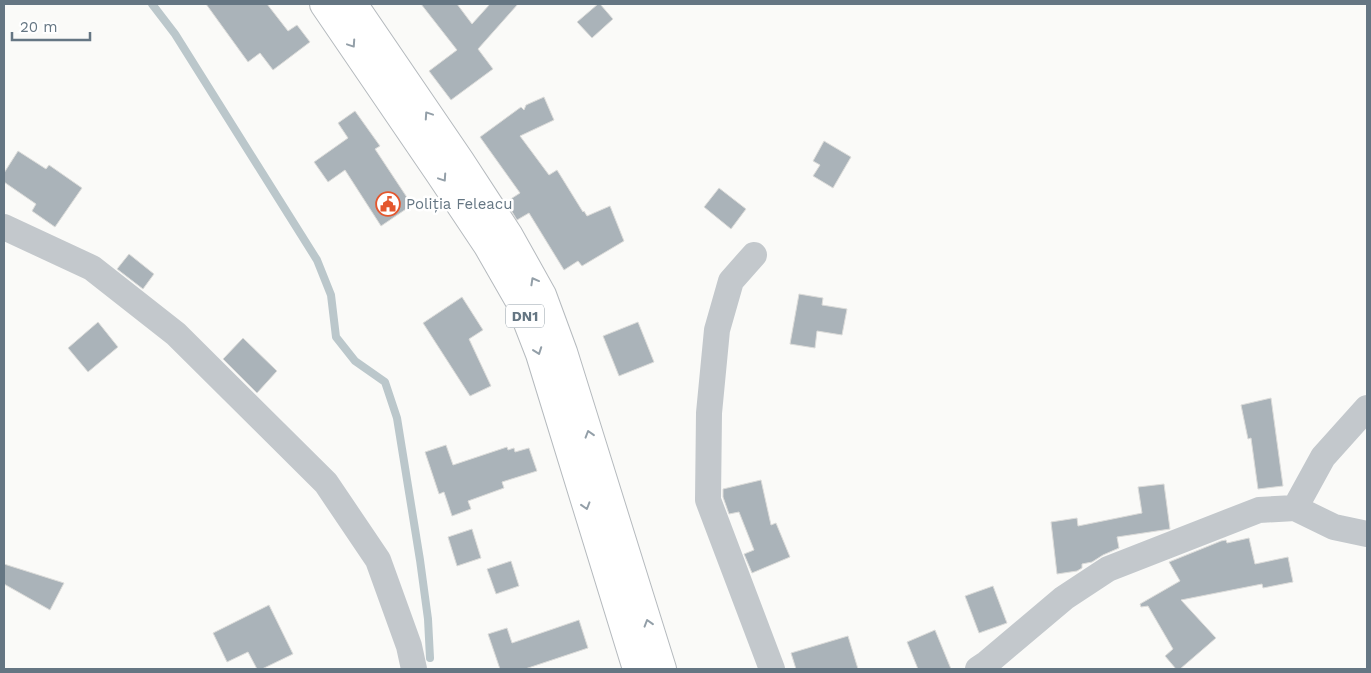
<svg xmlns="http://www.w3.org/2000/svg" width="1371" height="673" viewBox="0 0 1371 673" font-family="'Work Sans',sans-serif">
	<style>
		.lines { fill: none; stroke-linecap: round; stroke-linejoin: round }
		.stream { stroke: #bbc7cb; stroke-width: 8 }
		.building { fill: #aab3b9; stroke: #dcdcda }
		.major-casing { stroke: #b5babe; stroke-width: 30 }
		.minor { stroke: #c3c8cc; stroke-width: 26 }
		.major { stroke: #fff; stroke-width: 28 }
		.oneway { stroke: #939fa8 }
		.labels { text-anchor: middle; dominant-baseline: central; stroke-width: 5; stroke-linejoin: round; paint-order: stroke }
		.shield { fill: #fff; stroke: #939fa8; stroke-width: 1 }
		.shield-label { font-size: 14px; font-weight: bold; fill: #657683 }
		.poi-label { font-size: 15px; fill: #657683; stroke: #fff; text-anchor: start }
	</style>
	<rect width="100%" height="100%" fill="#fafaf8"/>
	<g class="lines">
		<path class="stream" d="M 152,4 L 175,34 L 317,260 L 331,295 L 336,337 L 355,361 L 385,382 L 397,418 L 420,560 L 428,619 L 430,658"/>
	</g>
	<path class="building" d="M 206,4 L 267,4 L 288,31 L 297,25 L 310,42 L 273,70 L 260,53 L 248,62 Z
		M 421,4 L 457,4 L 472,24 L 490,4 L 518,4 L 478,49 L 493,69 L 451,100 L 429,71 L 457,50 Z
		M 598,4 L 600,4 L 613,19 L 592,38 L 577,22 Z
		M 544,97 L 554,120 L 520,136 L 549,175 L 557,170 L 583,212 L 584,211 L 587,216 L 610,206 L 624,241 L 582,266 L 578,261 L 564,270 L 529,213 L 517,220 L 506,202 L 520,193 L 480,137 L 521,107 L 524,110 L 526,105 Z
		M 355,111 L 380,146 L 375,149 L 412,205 L 381,226 L 345,170 L 328,182 L 314,162 L 348,138 L 338,123 Z
		M 824,141 L 851,157 L 833,188 L 813,176 L 820,165 L 813,161 Z
		M 18,151 L 46,169 L 49,165 L 82,188 L 55,227 L 32,211 L 36,204 L 4,182 L 4,173 Z
		M 719,188 L 746,209 L 731,229 L 704,207 Z
		M 129,254 L 154,274 L 143,289 L 117,269 Z
		M 799,294 L 823,298 L 822,305 L 847,309 L 842,335 L 817,331 L 815,348 L 790,344 Z
		M 462,297 L 483,330 L 469,339 L 491,386 L 470,396 L 423,323 Z
		M 98,322 L 118,347 L 88,372 L 68,348 Z
		M 638,322 L 654,362 L 619,376 L 603,336 Z
		M 243,338 L 277,371 L 257,393 L 223,359 Z
		M 1271,398 L 1283,486 L 1258,489 L 1251,438 L 1248,439 L 1241,405 Z
		M 446,445 L 453,465 L 507,447 L 508,450 L 514,448 L 515,452 L 529,448 L 537,471 L 502,482 L 504,488 L 468,501 L 471,509 L 452,516 L 444,492 L 439,494 L 425,452 Z
		M 761,480 L 771,525 L 776,523 L 790,557 L 752,573 L 744,554 L 754,550 L 739,512 L 729,514 L 723,497 L 723,489 Z
		M 1164,484 L 1170,529 L 1117,537 L 1119,548 L 1103,555 L 1092,562 L 1082,564 L 1082,568 L 1077,571 L 1057,574 L 1051,522 L 1077,518 L 1078,526 L 1142,513 L 1138,487 Z
		M 472,529 L 481,558 L 457,566 L 448,537 Z
		M 1249,538 L 1255,564 L 1288,557 L 1293,582 L 1263,588 L 1262,584 L 1181,600 L 1216,638 L 1180,669 L 1176,669 L 1165,656 L 1173,649 L 1148,606 L 1141,607 L 1140,604 L 1180,581 L 1169,562 L 1221,541 L 1226,540 L 1227,543 Z
		M 511,561 L 519,586 L 496,594 L 487,569 Z
		M 4,564 L 64,583 L 50,610 L 4,584 Z
		M 993,586 L 1007,623 L 979,633 L 965,596 Z
		M 269,605 L 293,654 L 262,669 L 257,669 L 248,652 L 227,662 L 213,633 Z
		M 579,620 L 588,648 L 525,669 L 500,669 L 488,634 L 507,628 L 512,643 Z
		M 935,630 L 951,669 L 918,669 L 907,642 Z
		M 848,636 L 858,669 L 796,669 L 791,653 Z"/>
	<g class="lines">
		<g class="major-casing">
			<path id="major" d="M 324,4 L 440,174 L 488,246 L 519,300 L 540,354 L 637,669
				M 353,4 L 460,161 L 509,236 L 542,295 L 563,352 L 662,669"/>
		</g>
		<path class="minor" d="M 4,227 L 92,268 L 176,334 L 326,483 L 378,560 L 409,646 L 414,669
			M 754,255 L 731,281 L 717,330 L 709,413 L 708,500 L 772,669
			M 1295,508 L 1323,457 L 1367,408
			M 978,669 L 987,663 L 1064,598 L 1108,569 L 1259,510 L 1295,508 L 1334,527 L 1367,534"/>
		<use href="#major" class="major"/>
	</g>
	<defs><path id="oneway-chevron" d="M-2-3.5L2.5 0L-2 3.5" fill="none" stroke-width="1.6" stroke-linecap="round" stroke-linejoin="round" transform="scale(1.25)"/></defs>
	<g class="oneway">
		<use href="#oneway-chevron" transform="translate(352 44) rotate(56)"/>
		<use href="#oneway-chevron" transform="translate(428 115) rotate(-124)"/>
		<use href="#oneway-chevron" transform="translate(443 178) rotate(56)"/>
		<use href="#oneway-chevron" transform="translate(534 281) rotate(-119)"/>
		<use href="#oneway-chevron" transform="translate(538 351) rotate(70)"/>
		<use href="#oneway-chevron" transform="translate(589 434) rotate(-107)"/>
		<use href="#oneway-chevron" transform="translate(586 506) rotate(73)"/>
		<use href="#oneway-chevron" transform="translate(648 623) rotate(-107)"/>
	</g>
	<defs>
		<g id="civic-ring" transform="scale(1.25)"><circle r="9.5" fill="#fff" stroke="#e4572e" stroke-width="1.5"/><path d="M-.6-6.5H3V-4.5H.6V-3L4-1V1h2V6H-6V1h2V-1L-.6-3ZM-1.2 2.5V6h2.4V2.5Z" fill="#e4572e"/></g>
	</defs>
	<g fill-rule="evenodd">
		<use href="#civic-ring" x="388" y="204"/>
	</g>
	<g class="labels">
		<rect class="shield" x="506" y="304.5" width="38" height="23" rx="4"/>
		<g class="shield-label">
			<text x="525" y="316">DN1</text>
		</g>
		<g class="poi-label">
			<text x="406" y="204">Poliția Feleacu</text>
		</g>
	</g>
	<rect width="1371" height="673" fill="none" stroke="#657683" stroke-width="10"/>
	<path d="M12 32v8h78v-8" fill="none" stroke="#657683" stroke-width="2.5"/>
	<text x="20" y="32" font-size="15" fill="#657683" stroke="#ffffff" stroke-width="4" paint-order="stroke">20 m</text>
</svg>
